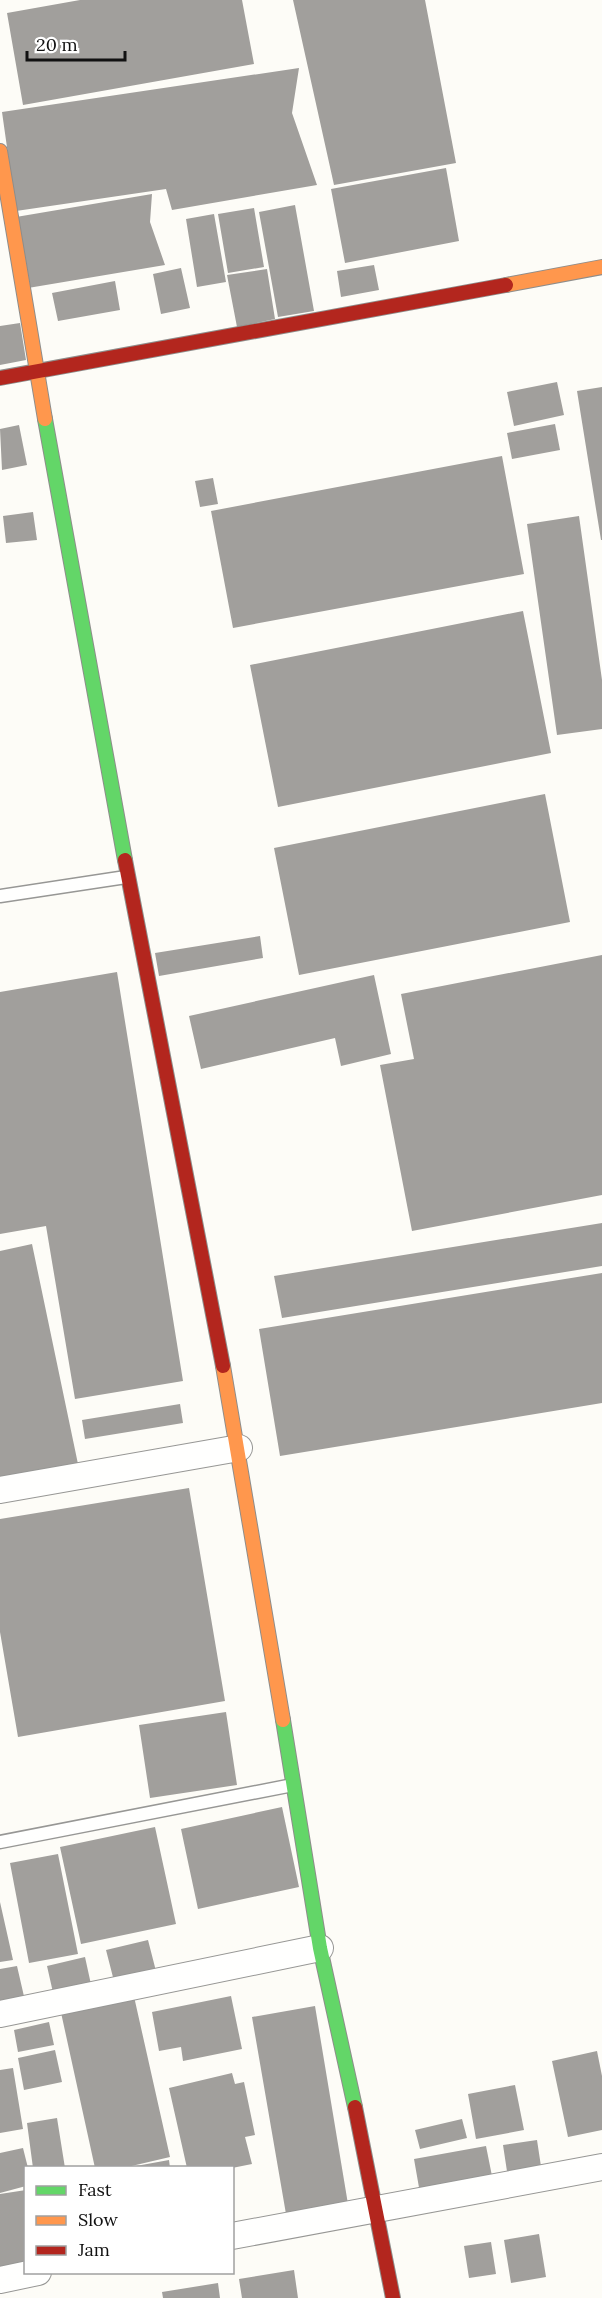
<svg xmlns="http://www.w3.org/2000/svg" width="602" height="2298" viewBox="0 0 602 2298" font-family="Lora,serif">
	<style>
		.building { fill: #a19f9c }
		.lines { fill: none; stroke-linecap: round; stroke-linejoin: round }
		.lane-casing { stroke: #979795; stroke-width: 15 }
		.street-casing { stroke: #979795; stroke-width: 28 }
		.fast-casing { stroke: #8e8d8b; stroke-width: 16 }
		.slow-casing { stroke: #8e8d8b; stroke-width: 16 }
		.jam-casing { stroke: #8e8d8b; stroke-width: 16 }
		.lane { stroke: #fffffe; stroke-width: 12 }
		.street { stroke: #fffffe; stroke-width: 26 }
		.fast { stroke: #63d668; stroke-width: 14 }
		.slow { stroke: #ff974d; stroke-width: 14 }
		.jam { stroke: #b3261e; stroke-width: 14 }
	</style>
	<rect width="100%" height="100%" fill="#fdfcf7"/>
	<path class="building" d="M 80,0 L 242,0 L 254,64 L 23,105 L 7,13 Z
		M 293,0 L 425,0 L 456,163 L 334,185 Z
		M 299,68 L 292,113 L 317,185 L 172,210 L 166,189 L 16,211 L 2,112 Z
		M 446,168 L 459,241 L 345,263 L 331,189 Z
		M 152,194 L 150,222 L 165,265 L 28,288 L 16,217 Z
		M 295,205 L 314,311 L 278,317 L 259,212 Z
		M 254,208 L 264,267 L 228,273 L 218,214 Z
		M 214,214 L 226,282 L 197,287 L 186,219 Z
		M 374,265 L 379,290 L 341,297 L 337,271 Z
		M 181,268 L 190,308 L 161,314 L 153,274 Z
		M 267,269 L 275,319 L 237,327 L 227,275 Z
		M 115,281 L 120,310 L 58,321 L 52,293 Z
		M 20,323 L 26,360 L 0,365 L 0,326 Z
		M 557,382 L 564,415 L 514,426 L 507,392 Z
		M 602,387 L 602,540 L 601,540 L 577,391 Z
		M 555,424 L 560,450 L 512,459 L 507,433 Z
		M 19,425 L 27,465 L 2,470 L 0,429 Z
		M 502,456 L 524,574 L 233,628 L 211,511 Z
		M 213,478 L 218,504 L 200,507 L 195,481 Z
		M 33,512 L 37,540 L 6,543 L 3,516 Z
		M 579,516 L 602,680 L 602,729 L 557,735 L 527,524 Z
		M 523,611 L 551,753 L 278,807 L 250,665 Z
		M 545,794 L 570,922 L 299,975 L 274,848 Z
		M 260,936 L 263,958 L 159,976 L 155,953 Z
		M 602,955 L 602,1195 L 412,1231 L 380,1065 L 414,1059 L 401,994 Z
		M 117,972 L 183,1381 L 75,1399 L 46,1226 L 0,1234 L 0,992 Z
		M 374,975 L 391,1054 L 341,1066 L 335,1038 L 201,1069 L 189,1016 Z
		M 602,1223 L 602,1266 L 282,1318 L 274,1276 Z
		M 32,1244 L 78,1464 L 0,1480 L 0,1251 Z
		M 602,1273 L 602,1403 L 280,1456 L 259,1329 Z
		M 180,1404 L 183,1423 L 85,1439 L 82,1420 Z
		M 189,1488 L 225,1701 L 18,1737 L 0,1632 L 0,1519 Z
		M 226,1712 L 237,1785 L 150,1798 L 139,1725 Z
		M 282,1807 L 299,1887 L 198,1909 L 181,1829 Z
		M 155,1827 L 176,1924 L 81,1944 L 60,1847 Z
		M 58,1854 L 78,1954 L 29,1963 L 10,1863 Z
		M 0,1902 L 13,1960 L 0,1962 Z
		M 148,1940 L 157,1975 L 115,1985 L 106,1950 Z
		M 85,1957 L 92,1989 L 54,1997 L 47,1966 Z
		M 17,1966 L 26,2005 L 0,2011 L 0,1969 Z
		M 133,1992 L 170,2157 L 123,2168 L 95,2168 L 60,2008 Z
		M 231,1996 L 242,2049 L 183,2061 L 181,2047 L 159,2051 L 152,2012 Z
		M 315,2006 L 348,2204 L 286,2214 L 252,2017 Z
		M 49,2022 L 54,2045 L 18,2052 L 14,2030 Z
		M 55,2050 L 62,2082 L 24,2090 L 18,2058 Z
		M 597,2051 L 602,2076 L 602,2130 L 568,2137 L 552,2061 Z
		M 13,2068 L 23,2129 L 0,2133 L 0,2070 Z
		M 232,2073 L 235,2084 L 244,2082 L 255,2135 L 245,2137 L 252,2164 L 232,2168 L 187,2168 L 169,2088 Z
		M 515,2085 L 524,2130 L 476,2139 L 468,2094 Z
		M 57,2118 L 65,2168 L 33,2168 L 27,2123 Z
		M 462,2119 L 467,2138 L 420,2149 L 415,2130 Z
		M 537,2140 L 542,2173 L 508,2178 L 503,2145 Z
		M 486,2146 L 494,2186 L 421,2199 L 414,2159 Z
		M 23,2148 L 28,2168 L 26,2168 L 26,2186 L 0,2193 L 0,2153 Z
		M 169,2160 L 170,2168 L 136,2168 L 136,2166 Z
		M 26,2190 L 26,2270 L 0,2274 L 0,2194 Z
		M 539,2234 L 546,2277 L 511,2283 L 504,2240 Z
		M 491,2242 L 496,2274 L 469,2278 L 464,2246 Z
		M 294,2270 L 298,2298 L 242,2298 L 239,2279 Z
		M 218,2283 L 220,2298 L 163,2298 L 162,2292 Z"/>
	<g class="lines">
		<g class="lane-casing">
			<path id="lane" d="M 0,896 L 126,877
				M 0,1842 L 293,1785"/>
		</g>
		<g class="street-casing">
			<path id="street" d="M 0,1490 L 239,1448
				M 0,2014 L 320,1948
				M 232,2236 L 602,2167
				M 0,2280 L 38,2272"/>
		</g>
		<g class="fast-casing">
			<path id="fast" d="M 45,419 L 125,860
				M 283,1720 L 320,1948 L 355,2107"/>
		</g>
		<g class="slow-casing">
			<path id="slow" d="M 0,151 L 45,419
				M 506,285 L 602,267
				M 223,1366 L 283,1720"/>
		</g>
		<g class="jam-casing">
			<path id="jam" d="M 0,378 L 506,285
				M 125,860 L 223,1366
				M 355,2107 L 393,2298"/>
		</g>
		<use href="#lane" class="lane"/>
		<use href="#street" class="street"/>
		<use href="#fast" class="fast"/>
		<use href="#slow" class="slow"/>
		<use href="#jam" class="jam"/>
	</g>
	<rect x="24" y="2166" width="210" height="108" fill="#ffffff" stroke="#a0a0a0" stroke-width="1.5"/>
	<rect x="36" y="2186" width="30" height="9" fill="#63d668" stroke="#a0a0a0" stroke-width="1.5"/>
	<text x="78" y="2196" font-size="18" fill="#111111">Fast</text>
	<rect x="36" y="2216" width="30" height="9" fill="#ff974d" stroke="#a0a0a0" stroke-width="1.5"/>
	<text x="78" y="2226" font-size="18" fill="#111111">Slow</text>
	<rect x="36" y="2246" width="30" height="9" fill="#b3261e" stroke="#a0a0a0" stroke-width="1.5"/>
	<text x="78" y="2256" font-size="18" fill="#111111">Jam</text>
	<path d="M27 51v9h98v-9" fill="none" stroke="#111111" stroke-width="3"/>
	<text x="36" y="51" font-size="18" fill="#111111" stroke="#ffffff" stroke-width="4.5" paint-order="stroke">20 m</text>
</svg>
